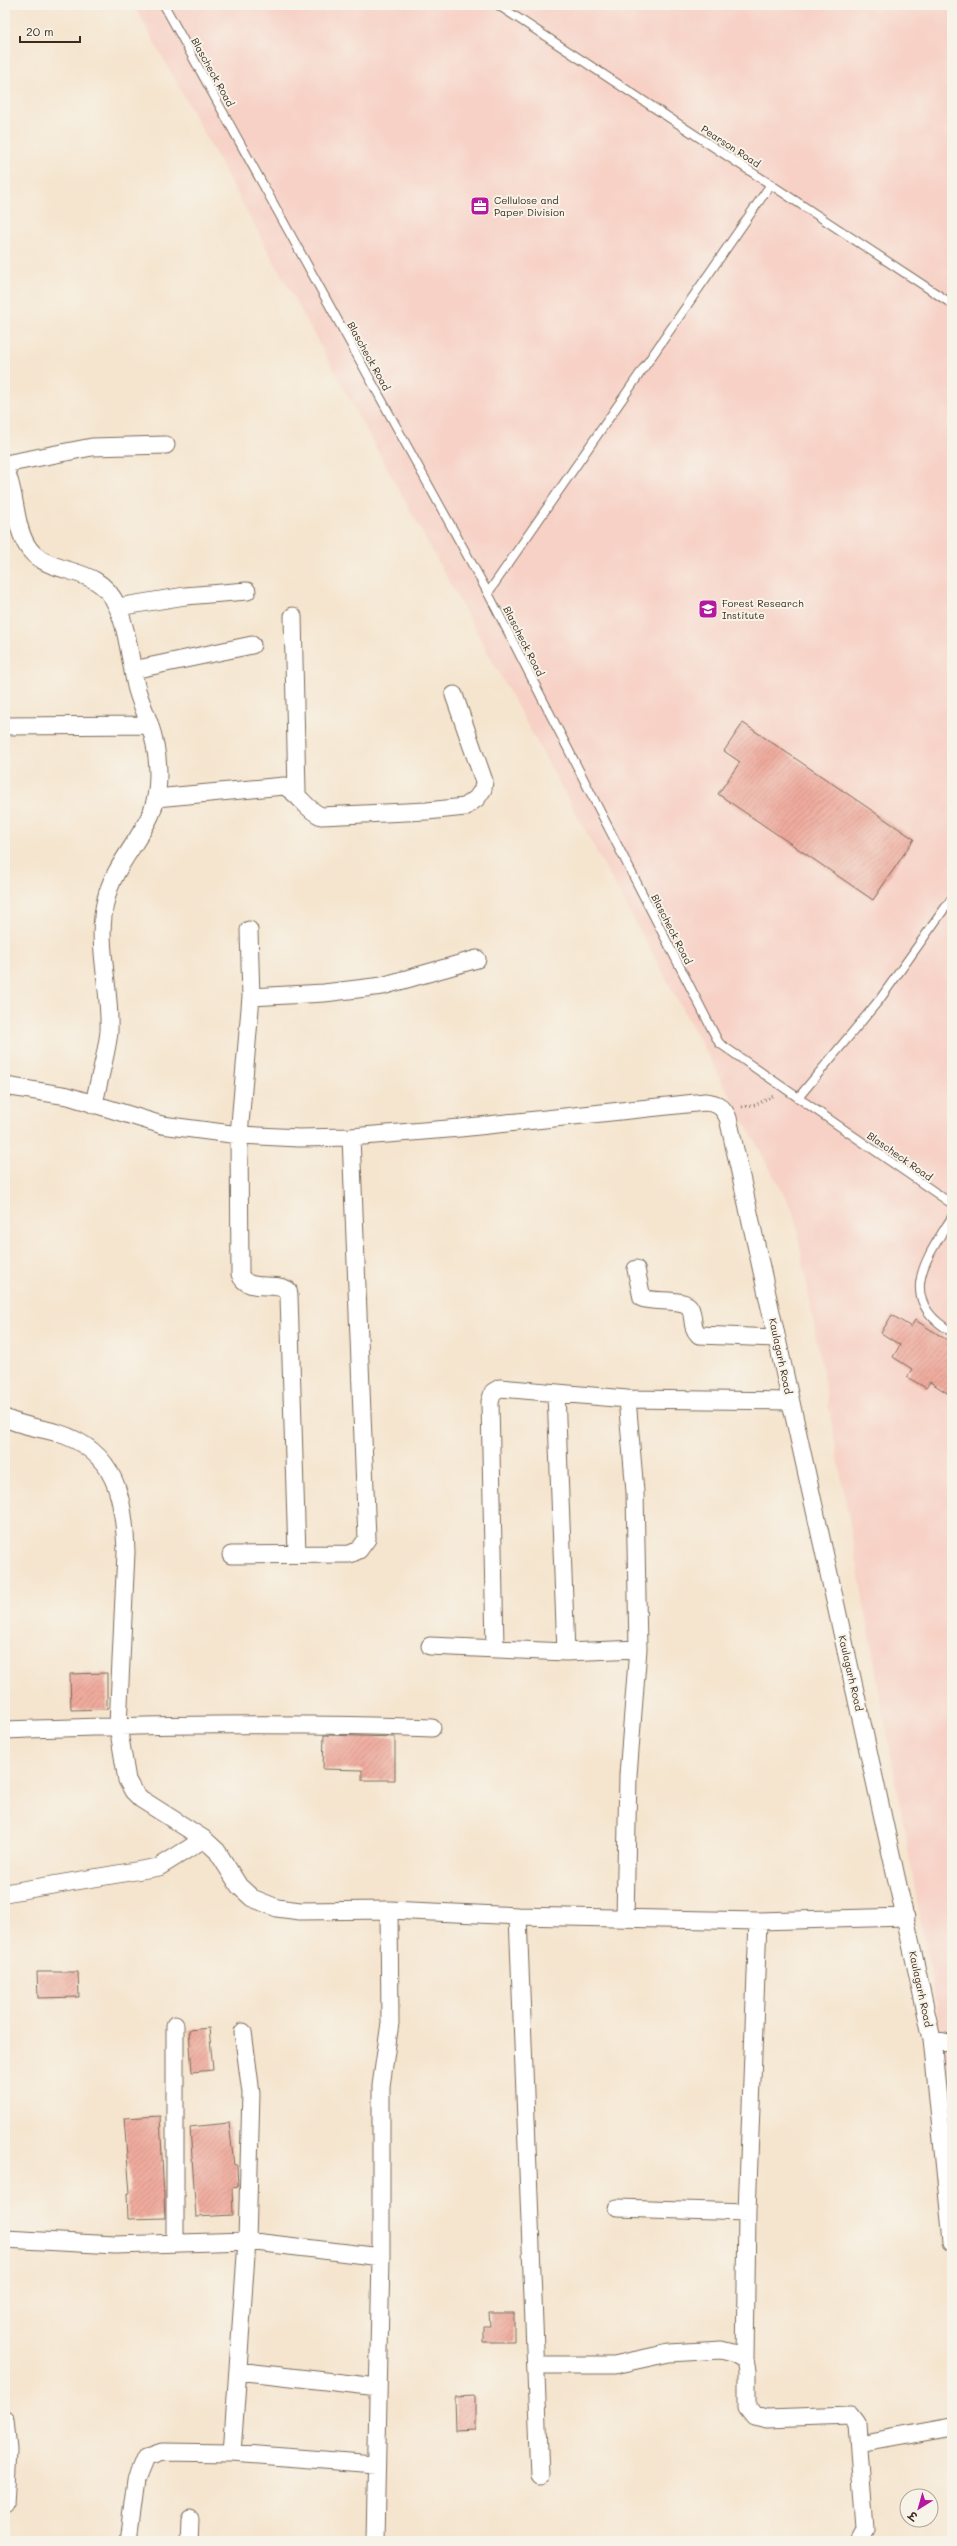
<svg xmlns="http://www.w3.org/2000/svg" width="957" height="2546" viewBox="0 0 957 2546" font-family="Mali,'Playpen Sans Deva',sans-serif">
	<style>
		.built { fill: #f7d1c6 }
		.building { fill: url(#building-hatch) }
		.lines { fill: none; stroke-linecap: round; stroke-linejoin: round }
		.lane-casing { stroke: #7c6b5c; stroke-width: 10 }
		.street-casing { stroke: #7c6b5c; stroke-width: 19 }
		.path { stroke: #7c6b5c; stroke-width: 2.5; stroke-dasharray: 1 3; stroke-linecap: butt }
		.lane { stroke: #fff; stroke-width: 8 }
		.street { stroke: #fff; stroke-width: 17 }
		.labels { text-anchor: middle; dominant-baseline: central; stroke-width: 4; stroke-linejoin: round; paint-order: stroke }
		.street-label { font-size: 10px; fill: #3b2a1e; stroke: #f7f3e8 }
		.poi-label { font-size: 10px; fill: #3b2a1e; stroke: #f7f3e8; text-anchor: start }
	</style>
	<defs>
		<pattern id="building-hatch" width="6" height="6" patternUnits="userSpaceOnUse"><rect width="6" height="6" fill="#efab9e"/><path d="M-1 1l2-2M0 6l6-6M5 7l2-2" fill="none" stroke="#c38b80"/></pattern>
	</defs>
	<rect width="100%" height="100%" fill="#f7f3e8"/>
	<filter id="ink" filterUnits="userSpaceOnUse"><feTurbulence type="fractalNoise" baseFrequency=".025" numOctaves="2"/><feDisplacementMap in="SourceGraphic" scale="8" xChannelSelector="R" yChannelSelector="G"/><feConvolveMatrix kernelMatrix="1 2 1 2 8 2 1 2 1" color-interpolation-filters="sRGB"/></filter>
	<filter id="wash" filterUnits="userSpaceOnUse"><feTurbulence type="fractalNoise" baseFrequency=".012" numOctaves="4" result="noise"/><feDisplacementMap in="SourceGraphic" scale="16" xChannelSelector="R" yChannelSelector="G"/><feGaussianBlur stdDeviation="0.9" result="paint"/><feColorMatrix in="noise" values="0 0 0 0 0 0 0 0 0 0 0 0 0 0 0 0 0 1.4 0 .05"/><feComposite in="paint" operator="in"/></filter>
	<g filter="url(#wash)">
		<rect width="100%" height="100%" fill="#f5e5cf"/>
		<path class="built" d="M 134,5 L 952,5 L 952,2096 L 794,1213 Z"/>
		<g id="blocks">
			<path class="building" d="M 743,723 L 914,839 L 873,900 L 718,794 L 740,762 L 724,751 Z
				M 892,1315 L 911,1327 L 915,1320 L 952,1343 L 952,1396 L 930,1382 L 926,1388 L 907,1377 L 912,1369 L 893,1357 L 900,1345 L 881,1333 Z
				M 107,1673 L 107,1709 L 71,1710 L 70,1674 Z
				M 324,1735 L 395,1737 L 395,1780 L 362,1780 L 362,1770 L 323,1769 Z
				M 37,1972 L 78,1972 L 79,1997 L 38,1998 Z
				M 209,2028 L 213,2070 L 192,2072 L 189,2030 Z
				M 160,2116 L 165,2218 L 128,2219 L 127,2193 L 130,2193 L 124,2118 Z
				M 229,2123 L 234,2165 L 237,2165 L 238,2187 L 232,2188 L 233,2215 L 196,2217 L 190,2127 Z
				M 489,2313 L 514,2313 L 514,2342 L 483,2342 L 483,2326 L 490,2326 Z
				M 475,2396 L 475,2430 L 456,2431 L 455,2397 Z"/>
		</g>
	</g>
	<g filter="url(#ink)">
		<use href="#blocks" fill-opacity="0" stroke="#7c6b5c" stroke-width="1"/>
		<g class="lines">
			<g class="lane-casing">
				<path id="lane" d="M 164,5 L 488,593 L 719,1043 L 952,1204
					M 498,5 L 952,304
					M 488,593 L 771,184
					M 798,1098 L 880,999 L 952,898
					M 952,1217 C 926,1259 895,1299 952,1332"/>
			</g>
			<g class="street-casing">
				<path id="street" d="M 5,464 L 92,447 L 166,445
					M 5,469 C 17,493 13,528 30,550 C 54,578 98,563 117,606 C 128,631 130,660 136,686 C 139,699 145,711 149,723 C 159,751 162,787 151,814 C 138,843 113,868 106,899 C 95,943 111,987 109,1031 C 107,1054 98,1081 94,1105
					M 118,607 L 185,596 L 247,591
					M 293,616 L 297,792
					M 133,670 L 252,645
					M 5,726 L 150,725
					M 156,798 L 284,786 C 301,795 305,809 321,816 L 427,811 L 465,807 L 477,798 L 483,789 L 484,781 L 454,695
					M 249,930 L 251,997 L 239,1135 L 240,1274 C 246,1293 273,1281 288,1290 L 289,1296 L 297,1554
					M 251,997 L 324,993 L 382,986 L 477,959
					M 5,1086 L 68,1096 L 162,1125 L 239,1135 L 299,1138 L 351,1137 L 460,1128 L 705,1102 C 718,1103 723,1107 728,1118 L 932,2039 L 952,2241
					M 636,1269 L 642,1298 C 653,1303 686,1298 690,1308 C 695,1318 690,1326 699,1335 L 777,1338
					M 556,1393 L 566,1652
					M 5,1418 C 21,1426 41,1428 58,1433 C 116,1451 124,1497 126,1552 L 118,1726 L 127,1780 L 133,1791 L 141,1799 L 204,1839 L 217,1851 L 239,1886 L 252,1898 L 277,1908 L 300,1911 L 389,1910 L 518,1916 L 758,1921 L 906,1917
					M 231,1555 L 350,1554 L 359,1550 L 367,1539 L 351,1137
					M 430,1646 L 566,1652 L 638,1649
					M 495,1647 L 490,1402 L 493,1392 L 500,1388 L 627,1399 L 790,1401
					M 5,1730 C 147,1725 289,1722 432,1728
					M 5,1893 L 159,1867 L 204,1839
					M 518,1916 L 540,2476
					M 625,1918 L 628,1775 L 638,1649 L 635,1492 L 627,1399
					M 175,2025 L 175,2242
					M 932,2039 L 952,2044
					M 617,2208 L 747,2212
					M 5,2239 L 115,2245 L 247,2241 L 381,2257
					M 745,2360 L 747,2212 L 758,1921
					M 536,2365 L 614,2365 L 669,2353 L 721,2350 L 733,2353 L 745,2360 L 747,2371 L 747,2407 L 754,2416 L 767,2419 L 851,2416 L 857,2424 L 865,2530 L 859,2541
					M 238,2371 L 378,2387
					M 5,2420 L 8,2450 L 5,2505
					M 859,2444 L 952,2427
					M 232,2453 L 247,2241 L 251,2093 L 243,2032
					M 128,2541 L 136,2480 L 145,2458 L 162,2452 L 232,2453 L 375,2464
					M 189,2541 L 190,2519
					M 375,2541 L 381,2257 L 381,2086 L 390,2023 L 389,1910"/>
			</g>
			<path class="path" d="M 742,1107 L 755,1105 L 773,1096"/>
			<use href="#lane" class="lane"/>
			<use href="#street" class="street"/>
		</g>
	</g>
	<defs>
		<g id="office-square" transform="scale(1)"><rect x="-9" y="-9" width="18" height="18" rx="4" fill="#b5179e" stroke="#f7f3e8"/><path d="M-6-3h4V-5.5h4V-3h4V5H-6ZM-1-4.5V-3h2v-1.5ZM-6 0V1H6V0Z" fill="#fff"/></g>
		<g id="university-square" transform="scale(1)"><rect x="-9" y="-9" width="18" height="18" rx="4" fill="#b5179e" stroke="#f7f3e8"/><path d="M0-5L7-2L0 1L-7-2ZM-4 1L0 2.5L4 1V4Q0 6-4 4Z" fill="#fff"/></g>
	</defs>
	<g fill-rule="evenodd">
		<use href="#office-square" x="480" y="206"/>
		<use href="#university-square" x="708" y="609"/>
	</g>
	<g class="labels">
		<g class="street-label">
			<text transform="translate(213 72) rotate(61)">Blascheck Road</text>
			<text transform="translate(731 146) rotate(33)">Pearson Road</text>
			<text transform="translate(369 356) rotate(61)">Blascheck Road</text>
			<text transform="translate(524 641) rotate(63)">Blascheck Road</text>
			<text transform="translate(672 929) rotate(63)">Blascheck Road</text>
			<text transform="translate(900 1156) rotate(35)">Blascheck Road</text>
			<text transform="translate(781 1356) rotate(78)">Kaulagarh Road</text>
			<text transform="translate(851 1673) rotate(77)">Kaulagarh Road</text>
			<text transform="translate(921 1989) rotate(78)">Kaulagarh Road</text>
		</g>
		<g class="poi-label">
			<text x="494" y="200">Cellulose and<tspan x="494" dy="12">Paper Division</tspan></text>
			<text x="722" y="603">Forest Research<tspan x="722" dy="12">Institute</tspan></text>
		</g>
	</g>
	<rect width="957" height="2546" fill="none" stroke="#f7f3e8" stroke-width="20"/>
	<g transform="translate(919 2508) rotate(217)"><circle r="19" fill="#f7f3e8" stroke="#aca397"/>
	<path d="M0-3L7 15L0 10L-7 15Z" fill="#b5179e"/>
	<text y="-6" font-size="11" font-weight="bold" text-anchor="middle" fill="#3b2a1e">उ</text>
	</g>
	<path d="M20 36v6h60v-6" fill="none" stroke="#3b2a1e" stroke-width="2"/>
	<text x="26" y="36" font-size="12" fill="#3b2a1e" stroke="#f7f3e8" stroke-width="3" paint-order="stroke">20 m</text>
</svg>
